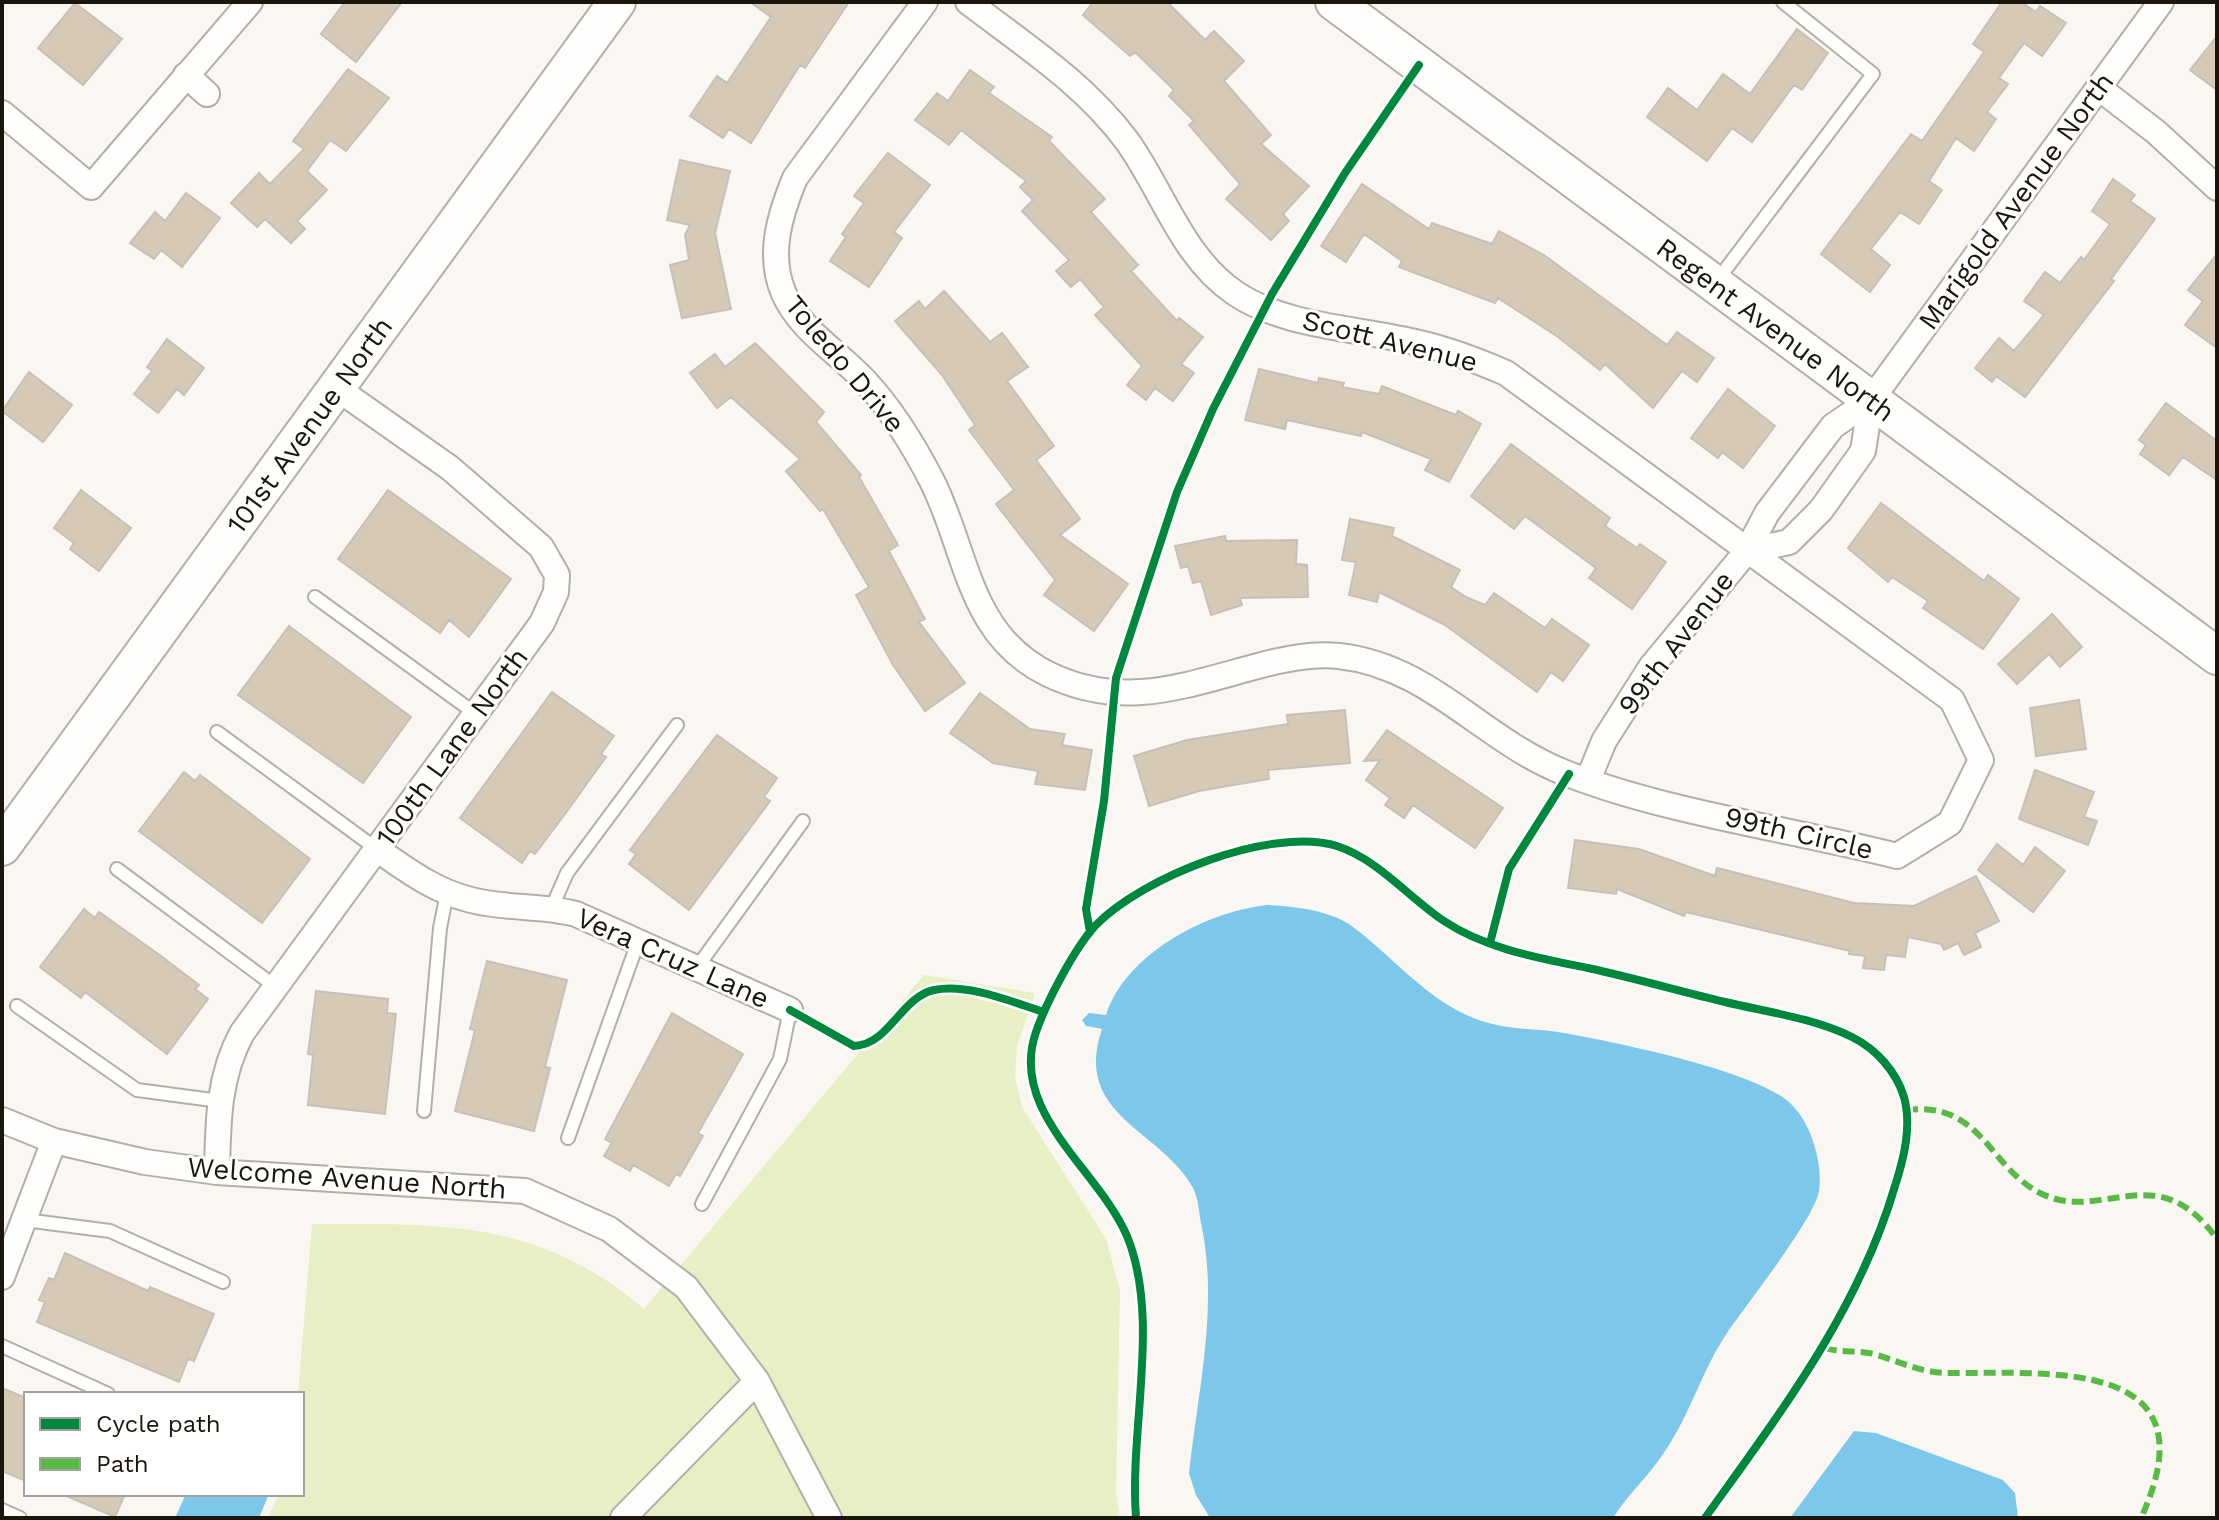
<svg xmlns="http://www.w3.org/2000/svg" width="2219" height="1520" viewBox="0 0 2219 1520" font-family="'Work Sans',sans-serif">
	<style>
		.green { fill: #e7efc4 }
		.water { fill: #7dc7ea }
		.building { fill: #d6cab7; stroke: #c5c1ba; stroke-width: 2 }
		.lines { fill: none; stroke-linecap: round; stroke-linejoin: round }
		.lane-casing { stroke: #b3afa8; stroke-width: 16 }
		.street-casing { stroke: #b3afa8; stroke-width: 28 }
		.secondary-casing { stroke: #b3afa8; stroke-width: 40 }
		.lane { stroke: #fefefd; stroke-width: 12 }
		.street { stroke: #fefefd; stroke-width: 24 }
		.secondary { stroke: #fefefd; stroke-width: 36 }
		.quiet { stroke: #58b947; stroke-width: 6; stroke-dasharray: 12 6; stroke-linecap: butt }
		.cycleway-casing { stroke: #fff; stroke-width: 13 }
		.cycleway { stroke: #00873e; stroke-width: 8 }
		.labels { text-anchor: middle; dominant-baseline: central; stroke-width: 6; stroke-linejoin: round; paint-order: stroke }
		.street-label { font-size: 28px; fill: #1b160d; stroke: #fff }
	</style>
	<rect width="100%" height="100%" fill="#faf7f2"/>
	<path class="green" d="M 924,975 L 1035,993 L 1017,1047 L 1015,1076 L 1022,1107 L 1106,1239 L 1120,1290 L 1116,1493 L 1120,1518 L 268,1518 L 279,1494 L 302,1494 L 302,1394 L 298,1394 L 312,1224 C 444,1224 538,1219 644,1309 Z"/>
	<path class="water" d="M 1267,905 C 1292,906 1328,910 1349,924 C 1399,960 1434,1012 1497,1025 C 1519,1030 1542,1029 1564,1033 C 1614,1042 1761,1071 1793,1106 C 1812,1126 1823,1164 1819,1191 C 1815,1218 1746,1305 1727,1333 C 1702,1370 1690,1415 1665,1451 C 1650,1475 1628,1494 1613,1518 L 1210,1518 L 1196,1495 L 1189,1473 C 1198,1390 1219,1306 1201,1223 C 1199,1212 1198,1197 1193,1188 C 1162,1130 1072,1116 1102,1029 L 1086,1026 L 1082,1020 L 1089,1013 L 1106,1015 C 1126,954 1205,912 1267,905 Z
		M 1854,1431 L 1876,1433 L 2003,1480 L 2015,1493 L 2018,1518 L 1790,1518 Z
		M 186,1494 L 269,1494 L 259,1518 L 175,1518 Z"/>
	<path class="building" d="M 345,2 L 402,2 L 356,62 L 321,34 Z
		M 750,2 L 849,2 L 805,68 L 800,65 L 751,143 L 729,129 L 723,138 L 690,116 L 717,76 L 727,83 L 771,17 Z
		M 1093,2 L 1167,2 L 1205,40 L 1214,31 L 1244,61 L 1224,81 L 1271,135 L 1261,144 L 1309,186 L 1283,214 L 1289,221 L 1271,240 L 1226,199 L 1240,184 L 1189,125 L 1194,121 L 1169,96 L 1174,90 L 1135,52 L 1130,56 L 1083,15 Z
		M 2002,2 L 2021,2 L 2036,12 L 2040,6 L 2066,23 L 2042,56 L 2024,43 L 1999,78 L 2008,84 L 1987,112 L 1996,119 L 1974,151 L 1956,138 L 1929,181 L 1942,190 L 1919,224 L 1900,212 L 1871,249 L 1890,265 L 1870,292 L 1821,254 L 1911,134 L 1922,141 L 1984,52 L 1973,44 Z
		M 75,3 L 122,39 L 83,85 L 38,48 Z
		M 1797,29 L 1828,53 L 1802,90 L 1794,85 L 1752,142 L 1732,128 L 1707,161 L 1647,117 L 1668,88 L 1697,110 L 1723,74 L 1750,94 Z
		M 2217,36 L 2217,90 L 2190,70 Z
		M 348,69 L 389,98 L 346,151 L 330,140 L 307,171 L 327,190 L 297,221 L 305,229 L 291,243 L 265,219 L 257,227 L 231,203 L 259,173 L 270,184 L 304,149 L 293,141 Z
		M 970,70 L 994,87 L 989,93 L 1052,137 L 1049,141 L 1105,199 L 1091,212 L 1138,265 L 1131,271 L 1177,321 L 1179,318 L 1203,337 L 1181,364 L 1194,373 L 1173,401 L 1155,388 L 1146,400 L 1127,385 L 1142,366 L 1095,315 L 1104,307 L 1080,279 L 1071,287 L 1056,271 L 1069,260 L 1022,211 L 1033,200 L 1020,187 L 1026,181 L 961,130 L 949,145 L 915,120 L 937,93 L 948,101 Z
		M 888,153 L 930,185 L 894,232 L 902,238 L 869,287 L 830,261 L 846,237 L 842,234 L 864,203 L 854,196 Z
		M 680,160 L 730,171 L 715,233 L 731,309 L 682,318 L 670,265 L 689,260 L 685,235 L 690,225 L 667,220 Z
		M 2113,179 L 2135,195 L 2130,201 L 2155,219 L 2111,279 L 2114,281 L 2025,397 L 1996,376 L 1992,382 L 1975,368 L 1999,338 L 2014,351 L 2044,315 L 2024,301 L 2045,272 L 2060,283 L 2081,257 L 2084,260 L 2110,224 L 2092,211 Z
		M 1362,184 L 1429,229 L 1432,223 L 1492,244 L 1499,231 L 1544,255 L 1667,345 L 1677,332 L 1714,358 L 1697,382 L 1682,371 L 1653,408 L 1605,364 L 1600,370 L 1558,337 L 1498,298 L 1495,303 L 1399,267 L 1402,261 L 1364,234 L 1346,262 L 1321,246 Z
		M 186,193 L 220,218 L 182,267 L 161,250 L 154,259 L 130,243 L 155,212 L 165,221 Z
		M 2217,254 L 2217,348 L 2185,325 L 2203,301 L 2188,290 Z
		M 944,291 L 990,342 L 1002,333 L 1028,367 L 1007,381 L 1054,446 L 1036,460 L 1080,519 L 1060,535 L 1128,584 L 1094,631 L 1044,595 L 1055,580 L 996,504 L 1014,490 L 969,430 L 975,425 L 942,375 L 895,321 L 919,301 L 925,309 Z
		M 167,339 L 204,368 L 184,395 L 177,389 L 158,413 L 134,394 L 152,371 L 147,367 Z
		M 755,343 L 824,412 L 816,422 L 861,475 L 859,477 L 898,545 L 889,551 L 925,619 L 919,622 L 965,683 L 925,711 L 893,665 L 856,595 L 869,587 L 823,509 L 820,511 L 786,471 L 800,459 L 731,397 L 717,408 L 690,373 L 715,354 L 725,367 Z
		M 1259,369 L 1318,383 L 1319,378 L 1344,383 L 1342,387 L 1379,394 L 1382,386 L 1456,415 L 1458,411 L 1481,424 L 1449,482 L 1425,470 L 1431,459 L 1362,432 L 1361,436 L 1287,420 L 1285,429 L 1245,420 Z
		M 29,372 L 72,405 L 43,442 L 2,411 Z
		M 1728,389 L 1775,426 L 1743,468 L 1722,452 L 1718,458 L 1691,438 Z
		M 2166,403 L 2217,441 L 2217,480 L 2183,457 L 2169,475 L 2140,454 L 2146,445 L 2139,440 Z
		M 1511,444 L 1610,518 L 1605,526 L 1637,548 L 1640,544 L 1666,562 L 1632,609 L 1589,578 L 1596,568 L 1525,516 L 1514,529 L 1471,496 Z
		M 81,490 L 131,528 L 99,571 L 70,549 L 74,543 L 54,528 Z
		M 388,490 L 511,579 L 469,637 L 449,620 L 440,633 L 338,559 Z
		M 1881,503 L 1984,581 L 1988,575 L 2019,599 L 1983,649 L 1923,608 L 1928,601 L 1892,577 L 1888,582 L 1848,548 Z
		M 1350,519 L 1394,528 L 1392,536 L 1460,570 L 1451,587 L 1466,597 L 1485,605 L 1494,593 L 1545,628 L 1552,619 L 1589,645 L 1563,681 L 1551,672 L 1537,692 L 1445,625 L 1379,592 L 1377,602 L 1349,595 L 1356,562 L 1342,560 Z
		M 1225,536 L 1226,541 L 1297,540 L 1296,564 L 1307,565 L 1308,597 L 1240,598 L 1242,605 L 1211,615 L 1201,581 L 1193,583 L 1188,566 L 1181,568 L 1175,546 Z
		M 2052,614 L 2082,647 L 2060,667 L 2049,654 L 2017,684 L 1998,664 Z
		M 289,626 L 411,717 L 363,783 L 238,695 Z
		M 552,692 L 614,736 L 601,754 L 606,757 L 568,810 L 535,854 L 530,851 L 522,863 L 460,818 Z
		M 980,693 L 1030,729 L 1065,734 L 1062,745 L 1092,750 L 1085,790 L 1035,784 L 1038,771 L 993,763 L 950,733 Z
		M 2079,700 L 2086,749 L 2036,756 L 2030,708 Z
		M 1345,710 L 1350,763 L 1268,770 L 1269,779 L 1199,791 L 1149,806 L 1134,756 L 1187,740 L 1288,724 L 1287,715 Z
		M 1387,730 L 1503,808 L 1475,848 L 1413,805 L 1404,818 L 1385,805 L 1390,798 L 1366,780 L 1380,760 L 1364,761 Z
		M 717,735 L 777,778 L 764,797 L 770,801 L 689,910 L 629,864 L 636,854 L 630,850 Z
		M 2035,770 L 2094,792 L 2084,817 L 2097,821 L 2088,845 L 2019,819 Z
		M 184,772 L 195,781 L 200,775 L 310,859 L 262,923 L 139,831 Z
		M 1575,840 L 1639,849 L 1715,876 L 1717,868 L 1854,903 L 1914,906 L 1976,876 L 1999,921 L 1975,933 L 1981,947 L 1964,955 L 1958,943 L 1944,950 L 1941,944 L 1908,937 L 1905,957 L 1886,955 L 1884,970 L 1863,968 L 1865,956 L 1849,954 L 1850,951 L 1686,912 L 1684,916 L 1617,889 L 1616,894 L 1568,888 Z
		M 1997,844 L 2023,865 L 2035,847 L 2065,871 L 2033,912 L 1978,870 Z
		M 84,909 L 95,918 L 99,912 L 161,956 L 199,985 L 195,989 L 208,999 L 167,1054 L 85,992 L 81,998 L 40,967 Z
		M 487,961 L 567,980 L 545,1067 L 550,1068 L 534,1131 L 455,1111 L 475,1030 L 470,1029 Z
		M 316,991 L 388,999 L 387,1013 L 396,1014 L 385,1114 L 308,1105 L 313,1055 L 308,1054 Z
		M 672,1013 L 743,1054 L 698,1133 L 703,1136 L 680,1176 L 676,1174 L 669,1186 L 633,1165 L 630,1171 L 604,1156 L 612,1143 L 605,1139 Z
		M 65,1253 L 148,1291 L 150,1287 L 214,1314 L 194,1361 L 188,1359 L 179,1382 L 37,1322 L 45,1302 L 39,1300 L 49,1278 L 54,1280 Z
		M 2,1388 L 26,1398 L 26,1481 L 2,1471 Z
		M 62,1494 L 125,1494 L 115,1517 Z"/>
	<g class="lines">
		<g class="lane-casing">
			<path id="lane" d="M 1716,282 L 1873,74 L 1783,2
				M 315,597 L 476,714
				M 217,732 L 378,850
				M 117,869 L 276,987
				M 552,907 L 567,873 L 677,725
				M 698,966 L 803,821
				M 17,1006 L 137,1090 L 220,1101
				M 424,1111 L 440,928 L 447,893
				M 568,1138 L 639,939
				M 702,1204 L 780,1059 L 790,1010
				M 25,1220 L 110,1231 L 223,1282
				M 2,1346 L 108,1394
				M 2,1510 L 20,1518"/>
		</g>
		<g class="street-casing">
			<path id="street" d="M 925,2 L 795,178 C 780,214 767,255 784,294 C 801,331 838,352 865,381 C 892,410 914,446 932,481 C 967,550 968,635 1048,674 C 1122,710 1183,686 1258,666 C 1284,659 1312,653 1339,656 C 1430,666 1481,739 1563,772 C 1663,812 1790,829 1897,856 L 1950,823 L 1981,760 L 1952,700 L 1506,373 C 1476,360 1447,349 1415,342 C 1357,328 1285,327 1235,293 C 1182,257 1163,191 1127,141 C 1084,83 1024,45 968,2
				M 186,75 L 207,94
				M 2099,88 L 2156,132 L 2217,188
				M 2,113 L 91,187 L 250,2
				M 1747,551 L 1789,542 L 1821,510 L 1863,451 L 1871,400
				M 1588,780 L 1604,741 L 1651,667 L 1747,551 L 1767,513 L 1833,426 L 1871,400 L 2161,2
				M 378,850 C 408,871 435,891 471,900 C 505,909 542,905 576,914 L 790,1010
				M 2,1120 L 54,1141 L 145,1162 L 217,1172 L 525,1191 L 609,1229 L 686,1287 L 757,1381 L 829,1518
				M 217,1172 C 218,1123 218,1077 242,1033 L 542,623 L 556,592 L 557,575 L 541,547 L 450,468 L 335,387
				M 2,1277 L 54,1141
				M 623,1518 L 757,1381"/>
		</g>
		<g class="secondary-casing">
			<g id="secondary">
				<path id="s1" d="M 1334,2 L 2217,656"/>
				<path id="s2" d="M 2,847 L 617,2"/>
			</g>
		</g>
		<use href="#lane" class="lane"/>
		<use href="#street" class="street"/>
		<use href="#secondary" class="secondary"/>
		<path class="quiet" d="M 1906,1110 C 1983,1101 1988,1168 2042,1194 C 2104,1223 2157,1155 2217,1239
			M 1825,1348 C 1840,1353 1858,1350 1874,1354 C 1898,1361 1919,1372 1945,1373 C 2047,1374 2216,1355 2141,1518"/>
		<g class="cycleway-casing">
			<path id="cycleway" d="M 1090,932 L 1086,909 L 1104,801 L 1116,678 L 1177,492 L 1213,409 L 1272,294 L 1345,173 L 1419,65
				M 1490,943 L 1509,869 L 1569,774
				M 790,1010 L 854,1046 C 889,1045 901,997 934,990 C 968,983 1012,1002 1044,1012
				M 1136,1518 C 1129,1429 1161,1319 1127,1236 C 1099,1170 1008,1112 1036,1032 C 1046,1003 1074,949 1095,926 C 1142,877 1271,826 1337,846 C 1379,860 1408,897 1444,921 C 1486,949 1539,958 1588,968 C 1634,978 1679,991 1725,1002 C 1767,1012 1813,1018 1852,1037 C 1876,1049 1896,1071 1904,1097 C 1912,1126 1904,1158 1895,1186 C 1858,1312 1780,1413 1705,1518"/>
		</g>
		<use href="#cycleway" class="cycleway"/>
	</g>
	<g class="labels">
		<g class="street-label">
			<text transform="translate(2016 201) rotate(-54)">Marigold Avenue North</text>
			<text stroke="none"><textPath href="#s1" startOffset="550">Regent Avenue North</textPath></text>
			<text transform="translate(1390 341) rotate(14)">Scott Avenue</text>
			<text transform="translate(845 364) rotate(50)">Toledo Drive</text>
			<text stroke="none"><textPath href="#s2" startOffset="522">101st Avenue North</textPath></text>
			<text transform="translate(1676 643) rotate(-53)">99th Avenue</text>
			<text transform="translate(452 747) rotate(-54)">100th Lane North</text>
			<text transform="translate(1799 833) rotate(13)">99th Circle</text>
			<text transform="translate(673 958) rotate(24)">Vera Cruz Lane</text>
			<text transform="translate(347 1178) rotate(4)">Welcome Avenue North</text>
		</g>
	</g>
	<rect width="2219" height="1520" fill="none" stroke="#1b160d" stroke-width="8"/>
	<rect x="24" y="1392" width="280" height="104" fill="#ffffff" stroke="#a4a29e" stroke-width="2"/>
	<rect x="40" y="1418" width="40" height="12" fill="#00873e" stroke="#a4a29e" stroke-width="2"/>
	<text x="96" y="1432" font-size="24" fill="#1b160d">Cycle path</text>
	<rect x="40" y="1458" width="40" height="12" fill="#58b947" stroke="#a4a29e" stroke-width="2"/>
	<text x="96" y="1472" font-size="24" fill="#1b160d">Path</text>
</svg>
